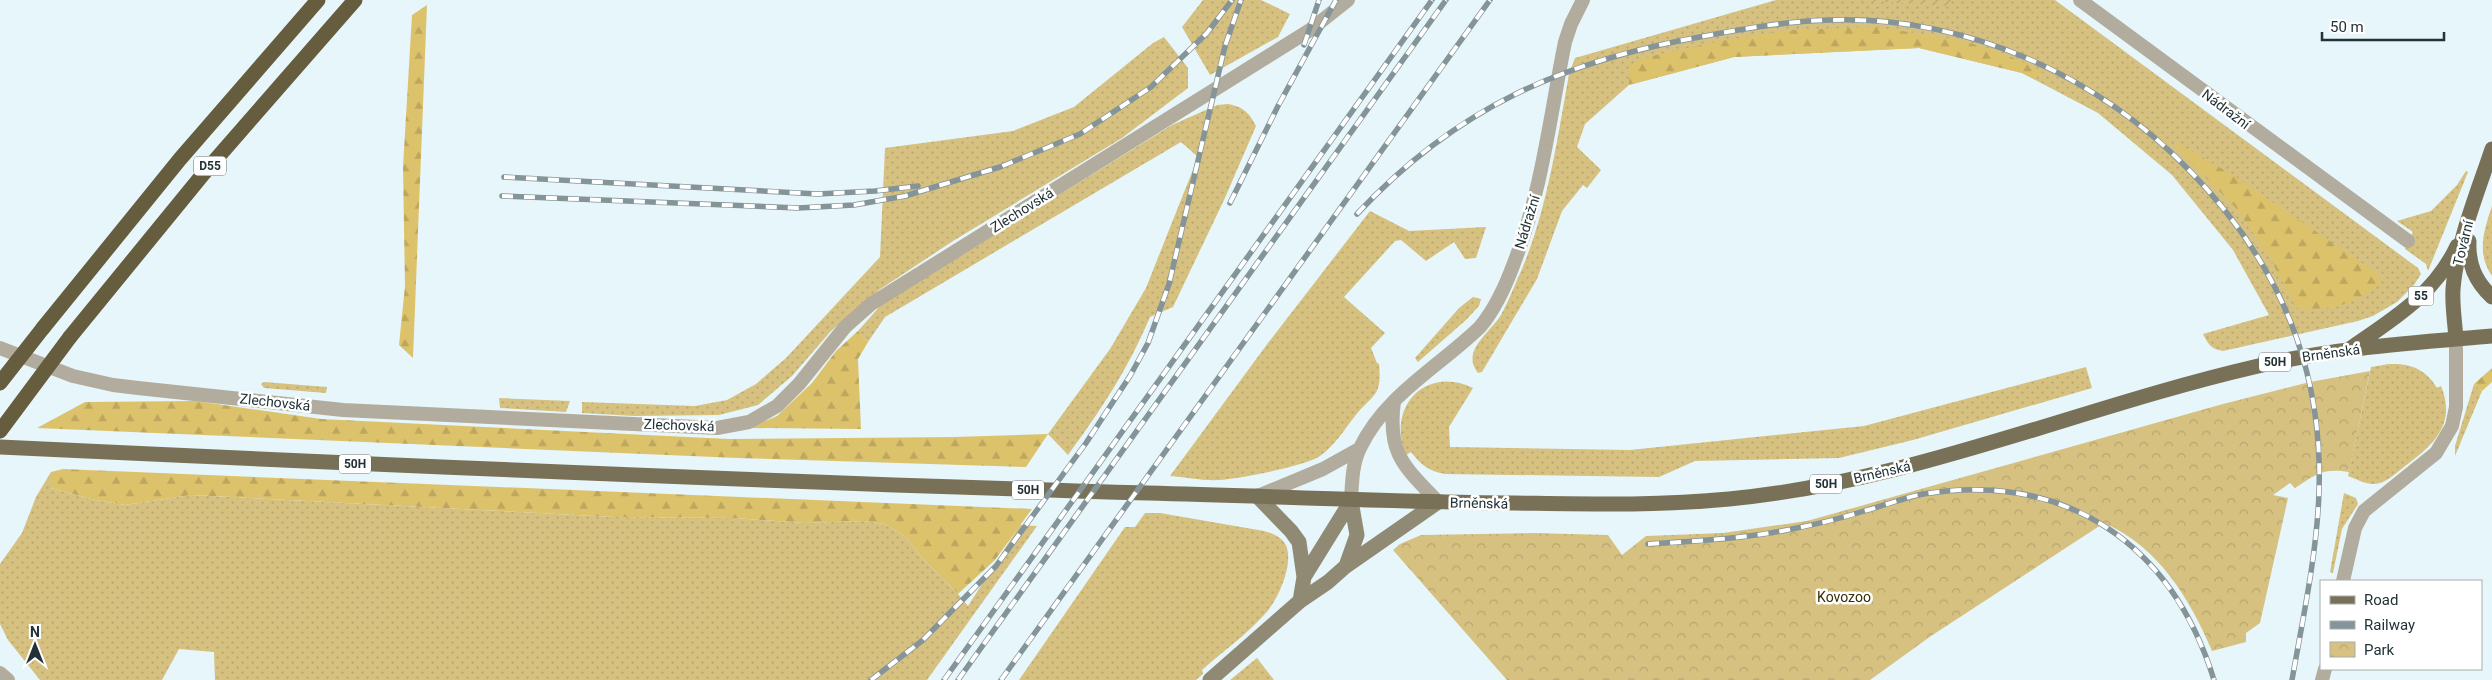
<svg xmlns="http://www.w3.org/2000/svg" width="2492" height="680" viewBox="0 0 2492 680" font-family="Roboto,sans-serif">
	<style>
		.grass { fill: url(#grass-dots) }
		.forest { fill: url(#forest-firs) }
		.park { fill: url(#park-crowns) }
		.garden { fill: url(#garden-furrows) }
		.lines { fill: none; stroke-linecap: round; stroke-linejoin: round }
		.street { stroke: #b1ac9e; stroke-width: 14 }
		.secondary { stroke: #908a75; stroke-width: 15 }
		.primary { stroke: #797157; stroke-width: 15 }
		.highway { stroke: #665c3e; stroke-width: 15 }
		.rail-casing { stroke: #849499; stroke-width: 5.5 }
		.rail { stroke: #fff; stroke-width: 4; stroke-dasharray: 11; stroke-linecap: butt }
		.highway-bridge { stroke: #665c3e; stroke-width: 15 }
		.labels { text-anchor: middle; dominant-baseline: central; stroke-width: 5; stroke-linejoin: round; paint-order: stroke }
		.shield { fill: #fff; stroke: #647073; stroke-width: 1 }
		.shield-label { font-size: 12px; font-weight: bold; fill: #223237 }
		.street-label { font-size: 14px; fill: #223237; stroke: #fff }
		.park-label { font-size: 14px; fill: #372c04; stroke: #fff }
	</style>
	<defs>
		<pattern id="grass-dots" width="8" height="8" patternUnits="userSpaceOnUse" patternTransform="scale(1.25)"><rect width="8" height="8" fill="#d6c181"/><path d="M2 2h.1M6 6h.1" fill="none" stroke="#b7a670" stroke-width="1.8" stroke-linecap="round"/></pattern>
		<pattern id="forest-firs" width="22" height="20" patternUnits="userSpaceOnUse" patternTransform="scale(1.25)"><rect width="22" height="20" fill="#ddc26c"/><path d="M5 1l3.5 6h-7zM16 11l3.5 6h-7z" fill="#bda75e"/></pattern>
		<pattern id="park-crowns" width="20" height="18" patternUnits="userSpaceOnUse" patternTransform="scale(1.25)"><rect width="20" height="18" fill="#d6c181"/><path d="M2 6a3 3 0 1 1 6 0M12 15a3 3 0 1 1 6 0" fill="none" stroke="#b7a670"/></pattern>
		<pattern id="garden-furrows" width="10" height="10" patternUnits="userSpaceOnUse" patternTransform="scale(1.25)"><rect width="10" height="10" fill="#d6c181"/><path d="M-1 1l2-2M0 10L10 0M9 11l2-2" fill="none" stroke="#b7a670"/></pattern>
	</defs>
	<rect width="100%" height="100%" fill="#e6f6fb"/>
	<path class="grass" d="M 1203,0 L 1261,0 L 1290,14 L 1278,37 L 1210,75 L 1182,27 Z
		M 1776,0 L 2055,0 L 2418,268 L 2421,274 L 2414,285 L 2397,302 L 2373,316 L 2358,321 L 2223,351 C 2211,349 2208,344 2203,334 L 2269,315 L 2233,250 L 2172,175 L 2098,113 L 2022,73 L 1919,48 L 1734,57 L 1629,85 L 1585,124 L 1577,147 L 1601,170 L 1587,188 L 1583,185 L 1562,211 L 1537,279 L 1482,372 L 1478,373 C 1460,351 1491,332 1501,315 C 1507,304 1512,292 1517,280 C 1546,218 1557,141 1569,74 L 1575,58 Z
		M 1164,37 L 1188,68 L 1188,88 L 1122,138 L 953,241 L 879,290 L 831,331 L 792,376 L 758,405 L 719,415 L 634,416 L 582,413 L 582,402 L 695,406 L 727,400 L 756,384 L 786,358 L 880,257 L 885,148 L 1013,131 L 1074,107 L 1153,43 Z
		M 1228,104 C 1243,107 1249,112 1256,126 L 1224,200 L 1173,307 L 1150,317 C 1128,369 1101,410 1068,455 L 1048,434 L 1110,349 L 1146,288 L 1198,157 L 1181,142 L 885,317 L 868,342 L 858,331 L 881,305 L 1172,125 L 1217,105 Z
		M 2466,171 L 2468,172 L 2428,271 L 2426,264 L 2405,249 L 2413,232 L 2397,221 L 2431,211 L 2457,185 Z
		M 2492,206 L 2492,276 C 2476,253 2484,230 2492,206 Z
		M 1370,211 L 1409,231 L 1486,227 L 1476,258 L 1465,259 L 1454,242 L 1426,261 L 1401,240 L 1395,241 L 1344,297 L 1385,333 L 1371,348 L 1377,363 L 1379,364 C 1382,397 1374,393 1355,416 C 1344,430 1335,445 1320,456 C 1305,466 1239,479 1219,480 C 1203,481 1186,477 1170,476 L 1268,343 Z
		M 1473,297 L 1481,299 L 1479,306 L 1466,320 L 1418,362 L 1415,358 L 1459,308 Z
		M 2389,364 C 2410,363 2426,369 2437,388 L 2441,386 C 2457,425 2433,445 2404,467 C 2396,473 2385,484 2374,484 C 2365,484 2356,479 2348,476 L 2371,367 Z
		M 2086,367 L 2092,388 L 1913,440 L 1839,458 L 1695,461 L 1659,477 L 1445,474 C 1429,471 1421,465 1411,452 L 1406,455 C 1386,408 1425,365 1473,388 L 1449,427 L 1450,447 L 1630,450 L 1864,426 Z
		M 264,382 L 327,387 L 326,393 L 264,388 L 261,384 Z
		M 2474,384 L 2482,391 L 2455,456 L 2455,446 Z
		M 499,398 L 570,401 L 566,412 L 500,408 Z
		M 51,472 L 51,488 L 95,500 L 125,505 L 191,495 L 615,517 L 734,518 L 804,523 L 864,521 L 885,524 L 906,537 L 922,558 L 958,594 L 968,606 L 1020,525 L 1037,526 L 927,680 L 215,680 L 214,652 L 179,649 L 162,680 L 40,680 L 8,640 L 0,624 L 0,564 L 22,533 L 36,497 Z
		M 2344,493 L 2356,498 L 2358,504 L 2342,529 L 2333,573 L 2330,572 Z
		M 1145,513 L 1160,513 L 1264,531 C 1272,533 1279,536 1284,542 C 1297,560 1277,603 1263,616 C 1245,636 1222,652 1202,670 L 1203,674 L 1196,680 L 1019,680 L 1125,527 L 1135,527 Z
		M 1257,658 L 1274,680 L 1230,680 Z"/>
	<path class="forest" d="M 427,5 L 413,358 L 399,345 L 405,286 L 403,167 L 412,15 Z
		M 1872,27 C 1936,36 1987,40 2043,73 L 2034,79 L 2022,73 L 1919,48 L 1734,57 L 1629,85 L 1630,66 L 1639,59 L 1719,41 L 1793,30 Z
		M 2177,143 L 2231,174 L 2377,273 L 2381,282 C 2359,305 2328,311 2297,308 L 2267,253 L 2235,207 L 2179,151 L 2175,146 Z
		M 858,331 L 868,342 L 858,359 L 861,429 L 749,428 L 777,416 L 812,383 L 836,351 Z
		M 2492,368 L 2492,382 L 2482,391 L 2474,384 Z
		M 196,401 L 321,419 L 729,439 L 954,437 L 1048,434 L 1026,467 L 738,458 L 37,428 L 85,402 Z
		M 63,469 L 1032,509 L 995,560 L 958,594 L 922,558 L 906,537 L 885,524 L 864,521 L 804,523 L 734,518 L 615,517 L 191,495 L 125,505 L 95,500 L 51,488 L 51,472 Z"/>
	<path class="park" d="M 2370,371 L 2349,472 C 2322,468 2317,474 2295,488 L 2290,483 L 2273,495 L 2288,498 L 2260,623 L 2246,633 L 2246,642 L 2212,651 C 2190,599 2158,546 2104,523 L 1931,636 L 1870,680 L 1507,680 L 1393,550 L 1400,544 L 1421,535 L 1533,533 L 1608,535 L 1622,555 L 1646,536 L 1723,533 L 1807,521 L 2223,404 L 2310,382 Z"/>
	<path class="garden" d="M 1854,0 L 1952,0 L 1949,6 Z"/>
	<g class="lines">
		<path class="street" d="M 2080,0 L 2408,241
			M 0,348 L 73,376 L 113,385 L 138,388 L 343,410 L 717,428 L 749,422 L 777,406 L 799,384 L 845,327 L 871,304 L 1310,30 L 1348,0
			M 1394,401 C 1387,454 1404,466 1438,502
			M 1258,496 L 1323,469 L 1359,449
			M 1351,501 C 1352,484 1352,464 1360,448 C 1385,395 1440,366 1480,327 C 1496,308 1506,285 1514,263 C 1542,191 1550,116 1565,42 L 1571,24 L 1583,0
			M 2343,581 L 2355,528 L 2364,511 L 2436,453 L 2452,426 L 2456,407 L 2456,339
			M 0,673 L 8,680
			M 2322,680 L 2325,669"/>
		<path class="secondary" d="M 1257,496 L 1291,531 L 1299,542 L 1304,577
			M 1346,566 L 1357,535 L 1351,501
			M 1300,601 L 1304,577 L 1351,501
			M 1210,680 L 1300,601 L 1328,582 L 1346,566 L 1438,502"/>
		<path class="primary" d="M 2469,241 C 2468,264 2475,281 2492,297
			M 2456,339 C 2455,323 2452,306 2453,289 C 2457,242 2477,194 2492,149
			M 2351,348 C 2393,319 2435,294 2457,246
			M 0,447 C 383,465 765,482 1148,493 C 1270,496 1392,502 1514,503 C 1586,504 1657,506 1729,499 C 1910,482 2078,408 2254,367 C 2332,348 2412,343 2492,336"/>
		<path class="highway" d="M 43,328 L 180,159 L 318,0
			M 70,337 L 204,173 L 355,0"/>
		<g class="rail-casing">
			<path id="rail" d="M 1304,45 L 1319,0
				M 504,177 L 818,194 L 875,191 L 918,186
				M 502,196 L 798,208 L 854,205 L 905,196 L 1000,167 L 1080,134 L 1151,87 L 1207,33 L 1232,0
				M 1230,203 L 1278,106 L 1336,0
				M 1357,214 C 1457,107 1563,61 1705,36 C 1747,28 1788,21 1830,20 C 1965,16 2096,74 2189,170 C 2241,223 2282,286 2303,358 C 2336,472 2312,567 2292,680
				M 1648,544 C 1695,541 1741,539 1787,530 C 1813,525 1839,519 1864,511 C 1883,506 1903,498 1923,494 C 2066,471 2172,544 2214,680
				M 871,680 L 923,640 L 996,566 L 1086,443 L 1130,376 L 1148,343 L 1169,284 L 1225,46 L 1241,0
				M 944,680 L 1432,0
				M 958,680 L 1446,0
				M 1001,680 L 1490,0"/>
		</g>
		<use href="#rail" class="rail"/>
		<path class="highway-bridge" d="M 0,383 L 43,328
			M 0,431 L 70,337"/>
	</g>
	<g class="labels">
		<g class="shield">
			<rect x="194" y="156.5" width="32" height="19" rx="4"/>
			<rect x="2408.5" y="286.5" width="25" height="19" rx="4"/>
			<rect x="2259" y="352.5" width="32" height="19" rx="4"/>
			<rect x="339" y="454.5" width="32" height="19" rx="4"/>
			<rect x="1810" y="474.5" width="32" height="19" rx="4"/>
			<rect x="1012" y="480.5" width="32" height="19" rx="4"/>
		</g>
		<g class="shield-label">
			<text x="210" y="166">D55</text>
			<text x="2421" y="296">55</text>
			<text x="2275" y="362">50H</text>
			<text x="355" y="464">50H</text>
			<text x="1826" y="484">50H</text>
			<text x="1028" y="490">50H</text>
		</g>
		<g class="street-label">
			<text transform="translate(2226 109) rotate(37)">Nádražní</text>
			<text transform="translate(1022 210) rotate(-32)">Zlechovská</text>
			<text transform="translate(1527 222) rotate(-73)">Nádražní</text>
			<text transform="translate(2463 243) rotate(-76)">Tovární</text>
			<text transform="translate(2331 353) rotate(-8)">Brněnská</text>
			<text transform="translate(275 402) rotate(6)">Zlechovská</text>
			<text transform="translate(679 425) rotate(2)">Zlechovská</text>
			<text transform="translate(1882 472) rotate(-13)">Brněnská</text>
			<text transform="translate(1479 503) rotate(1)">Brněnská</text>
		</g>
		<g class="park-label">
			<text x="1844" y="597">Kovozoo</text>
		</g>
	</g>
	<rect x="2320" y="580" width="162" height="90" fill="#ffffff" stroke="#a7adaf"/>
	<rect x="2330" y="596" width="25" height="8" fill="#797157" stroke="#a7adaf"/>
	<text x="2364" y="605" font-size="15" fill="#223237">Road</text>
	<rect x="2330" y="621" width="25" height="8" fill="#849499" stroke="#a7adaf"/>
	<text x="2364" y="630" font-size="15" fill="#223237">Railway</text>
	<rect x="2330" y="642" width="25" height="15" fill="url(#park-crowns)" stroke="#a7adaf"/>
	<text x="2364" y="655" font-size="15" fill="#223237">Park</text>
	<g transform="translate(35 645)" stroke="#ffffff" stroke-width="4" paint-order="stroke">
	<path d="M0-4L9 19L0 12L-9 19Z" fill="#223237"/>
	<text y="-8" font-size="14" font-weight="bold" text-anchor="middle" fill="#223237">N</text>
	</g>
	<path d="M2322 32v8h122v-8" fill="none" stroke="#223237" stroke-width="2.5"/>
	<text x="2330" y="32" font-size="15" fill="#223237" stroke="#ffffff" stroke-width="4" paint-order="stroke">50 m</text>
</svg>
